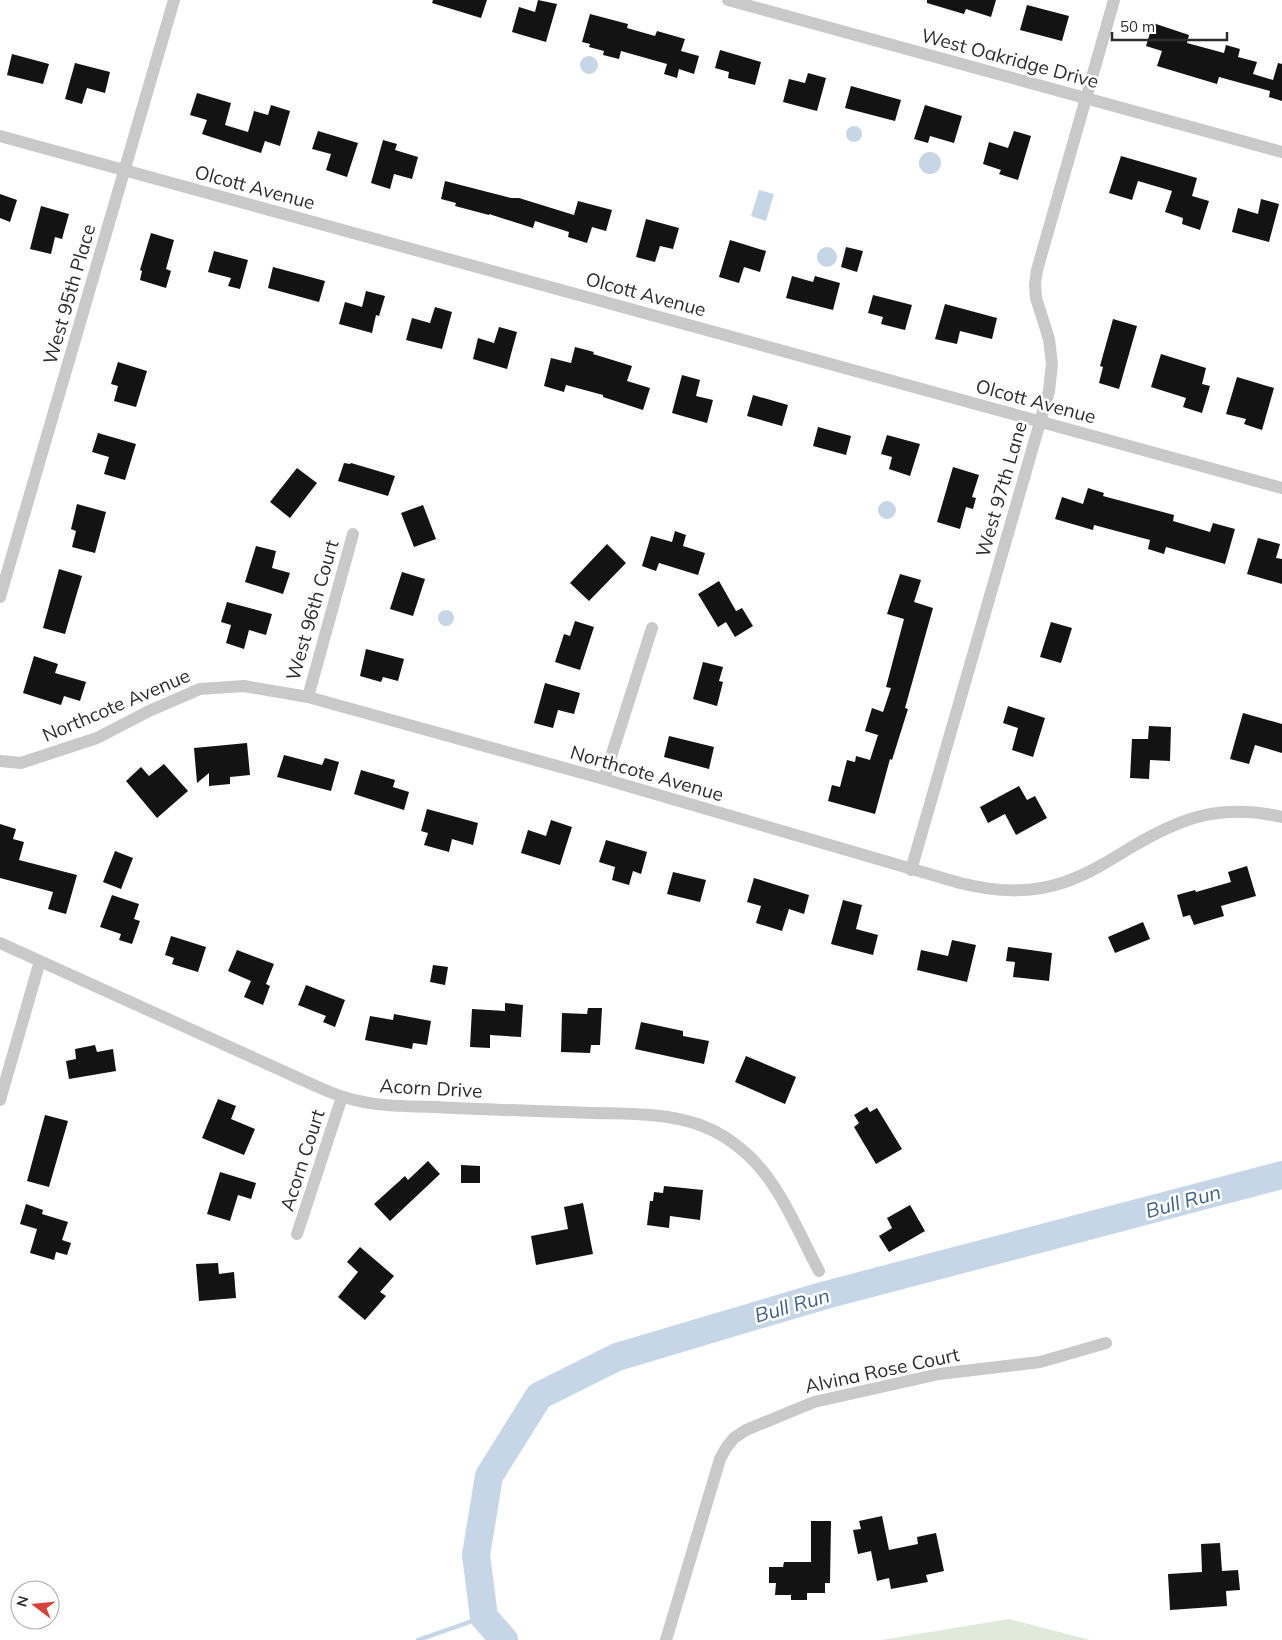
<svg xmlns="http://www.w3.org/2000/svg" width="1282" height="1640" viewBox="0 0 1282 1640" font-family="Mulish,sans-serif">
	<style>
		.green { fill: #e0e9da }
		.water { fill: #c7d6e7 }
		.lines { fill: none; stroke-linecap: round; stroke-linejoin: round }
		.stream { stroke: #c7d6e7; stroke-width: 4.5 }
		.river { stroke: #c7d6e7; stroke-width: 28 }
		.building { fill: #131313 }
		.minor { stroke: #c9c9c9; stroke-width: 12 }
		.labels { text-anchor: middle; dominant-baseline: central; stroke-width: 5; stroke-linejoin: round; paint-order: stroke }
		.street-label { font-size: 19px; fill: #2c2c2c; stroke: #fff }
		.water-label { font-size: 20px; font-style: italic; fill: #416287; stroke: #fff }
	</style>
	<rect width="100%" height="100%" fill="#fff"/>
	<path class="green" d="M 1009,1619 L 1090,1640 L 881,1640 Z"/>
	<path class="water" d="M580 65a9 9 0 1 1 18 0a9 9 0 1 1-18 0Z
		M846 134a8 8 0 1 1 16 0a8 8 0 1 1-16 0Z
		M919 163a11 11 0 1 1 22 0a11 11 0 1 1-22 0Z
		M 759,190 L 774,194 L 766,221 L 751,216 Z
		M817 257a10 10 0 1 1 20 0a10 10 0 1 1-20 0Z
		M878 510a9 9 0 1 1 18 0a9 9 0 1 1-18 0Z
		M438 618a8 8 0 1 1 16 0a8 8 0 1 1-16 0Z"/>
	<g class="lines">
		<path class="stream" d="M 418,1640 L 484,1617"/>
		<path class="river" d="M 504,1640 L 484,1617 L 476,1555 L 489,1476 L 539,1396 L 617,1357 L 822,1296 L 1282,1175"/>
	</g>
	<path class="building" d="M 433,0 L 487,0 L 481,18 L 432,3 Z
		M 538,0 L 557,4 L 546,42 L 512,32 L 519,7 L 535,12 Z
		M 927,0 L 996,0 L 991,17 L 966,9 L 964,14 L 927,3 Z
		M 1027,5 L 1069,16 L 1062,41 L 1020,30 Z
		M 590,14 L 628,24 L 627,28 L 655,36 L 657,31 L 685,39 L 681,51 L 699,56 L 694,74 L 679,69 L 677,78 L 664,74 L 667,64 L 621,51 L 619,59 L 603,55 L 604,51 L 589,47 L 590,44 L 582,42 Z
		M 1153,23 L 1189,35 L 1187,43 L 1224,53 L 1226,45 L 1240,49 L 1238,57 L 1257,62 L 1253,74 L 1273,80 L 1278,63 L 1282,64 L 1282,101 L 1269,97 L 1270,91 L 1219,77 L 1217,84 L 1157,66 L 1162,51 L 1146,46 Z
		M 720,50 L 761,62 L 755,85 L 728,78 L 729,72 L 715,68 Z
		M 12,54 L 49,64 L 43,84 L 7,75 Z
		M 75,63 L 110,72 L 105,93 L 87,88 L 82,104 L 65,99 Z
		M 808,73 L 826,78 L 817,111 L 783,102 L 789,79 L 805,83 Z
		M 851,86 L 901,100 L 895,121 L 845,108 Z
		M 197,93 L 231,103 L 225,125 L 248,132 L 254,111 L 268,115 L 271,105 L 290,111 L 280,146 L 265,141 L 261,153 L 202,134 L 207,120 L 190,115 Z
		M 925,105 L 962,116 L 954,143 L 930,136 L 928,143 L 914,139 Z
		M 318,131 L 358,143 L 347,177 L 326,170 L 331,154 L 312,149 Z
		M 1014,131 L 1031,136 L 1018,180 L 999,174 L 1001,170 L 983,164 L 989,142 L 1008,148 Z
		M 383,140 L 397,144 L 395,150 L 418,157 L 412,179 L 394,174 L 390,189 L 371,183 Z
		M 1121,156 L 1197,178 L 1192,196 L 1209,201 L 1200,230 L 1182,224 L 1183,218 L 1165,212 L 1172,191 L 1138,181 L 1132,200 L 1109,193 Z
		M 445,181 L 511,198 L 519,198 L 574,215 L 578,201 L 612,210 L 606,231 L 592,227 L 587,243 L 568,237 L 569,232 L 535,221 L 533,228 L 489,214 L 489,215 L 455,206 L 456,203 L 441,199 Z
		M 0,194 L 17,200 L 10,222 L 0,218 Z
		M 1261,199 L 1279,204 L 1269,242 L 1232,232 L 1238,208 L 1258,214 Z
		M 41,206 L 69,214 L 62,239 L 55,237 L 51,254 L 30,249 Z
		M 646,219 L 679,228 L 673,249 L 660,246 L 655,262 L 636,257 Z
		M 151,233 L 174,240 L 166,269 L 171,271 L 166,288 L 140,280 L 142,271 L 140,270 Z
		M 730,240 L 766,251 L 760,272 L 744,267 L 739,283 L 719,277 Z
		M 846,247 L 863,251 L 857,272 L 841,267 Z
		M 214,251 L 248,260 L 240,289 L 228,286 L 231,278 L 208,272 Z
		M 273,267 L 325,281 L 319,302 L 268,288 Z
		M 792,276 L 813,282 L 815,276 L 840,283 L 833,310 L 786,298 Z
		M 366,291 L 385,296 L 379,316 L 376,315 L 372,333 L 339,324 L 345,302 L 362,307 Z
		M 873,295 L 912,305 L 905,330 L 881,324 L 883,317 L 868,313 Z
		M 945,304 L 997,318 L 992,339 L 960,331 L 957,344 L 935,339 Z
		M 435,307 L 452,312 L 442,349 L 406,340 L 412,318 L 430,323 Z
		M 1113,319 L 1137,326 L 1119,389 L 1099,383 L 1103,367 L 1100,366 Z
		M 499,327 L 517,332 L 507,369 L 473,359 L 478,338 L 494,343 Z
		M 575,347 L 594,352 L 593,354 L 632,366 L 627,381 L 650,388 L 643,410 L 603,397 L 603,395 L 566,385 L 564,392 L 544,386 L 551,358 L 571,363 Z
		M 1161,354 L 1206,368 L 1202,384 L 1210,386 L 1202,413 L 1183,407 L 1186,398 L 1151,387 Z
		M 118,362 L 147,371 L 136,407 L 114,401 L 118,386 L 111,384 Z
		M 682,375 L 700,380 L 696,396 L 713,400 L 707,423 L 672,413 Z
		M 1237,377 L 1274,388 L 1262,430 L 1244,424 L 1246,419 L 1226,414 Z
		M 753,395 L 788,405 L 782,426 L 747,416 Z
		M 818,427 L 851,436 L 846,455 L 813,446 Z
		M 98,433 L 136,444 L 125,480 L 104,474 L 109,457 L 92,452 Z
		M 887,435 L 920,444 L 910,476 L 889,469 L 892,457 L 881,454 Z
		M 344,463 L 350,464 L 351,463 L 395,476 L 388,496 L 338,481 Z
		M 953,467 L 979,475 L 972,497 L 976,498 L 973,509 L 966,507 L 960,529 L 937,522 Z
		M 297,468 L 317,483 L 290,518 L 270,502 Z
		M 1088,488 L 1104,493 L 1103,496 L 1174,515 L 1173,521 L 1210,532 L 1213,523 L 1235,529 L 1225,564 L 1166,547 L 1164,554 L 1148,549 L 1150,540 L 1094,525 L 1093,530 L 1055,519 L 1062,497 L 1083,504 Z
		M 77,504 L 106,512 L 95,553 L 72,547 L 76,531 L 71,529 Z
		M 423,505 L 436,539 L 414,547 L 401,513 Z
		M 675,531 L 686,535 L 683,546 L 705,553 L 698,575 L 659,563 L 656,571 L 642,566 L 651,536 L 672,542 Z
		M 1258,538 L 1280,544 L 1276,558 L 1282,559 L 1282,584 L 1247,574 Z
		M 607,544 L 626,563 L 589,601 L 570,583 Z
		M 256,546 L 276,551 L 272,568 L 290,573 L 283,594 L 245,582 Z
		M 59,569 L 82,576 L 65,634 L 43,628 Z
		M 402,572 L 425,579 L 413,616 L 390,609 Z
		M 900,574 L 921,580 L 914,602 L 933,608 L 905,708 L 908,709 L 892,760 L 890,759 L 875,814 L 828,801 L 832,785 L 840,787 L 847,760 L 855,762 L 856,756 L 870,760 L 878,735 L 865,731 L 872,708 L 883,712 L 891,688 L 886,687 L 904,619 L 887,614 Z
		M 719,581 L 736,611 L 742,608 L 753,626 L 735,637 L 726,622 L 718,627 L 698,594 Z
		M 227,602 L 272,614 L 266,635 L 249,630 L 244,649 L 226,643 L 231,625 L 221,622 Z
		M 575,621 L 594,627 L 580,670 L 555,662 L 564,634 L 570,636 Z
		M 1051,622 L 1072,628 L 1061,663 L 1040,657 Z
		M 366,649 L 404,659 L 398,681 L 383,677 L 381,682 L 360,676 Z
		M 34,656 L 58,664 L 55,673 L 86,682 L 80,701 L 64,696 L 61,705 L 23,693 Z
		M 703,662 L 723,667 L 719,681 L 723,682 L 717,706 L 693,699 Z
		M 545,683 L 580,693 L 574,714 L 558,710 L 553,728 L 534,723 Z
		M 1008,706 L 1045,718 L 1033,757 L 1012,750 L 1018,728 L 1003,723 Z
		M 1243,713 L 1282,724 L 1282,753 L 1255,745 L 1249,764 L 1230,759 Z
		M 1149,726 L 1171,727 L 1170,761 L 1150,760 L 1149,779 L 1130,778 L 1132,739 L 1148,739 Z
		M 669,736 L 714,747 L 709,769 L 664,757 Z
		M 247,743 L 250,775 L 230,777 L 230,784 L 209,786 L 209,773 L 197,783 L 194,748 Z
		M 284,755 L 322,765 L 325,758 L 339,762 L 331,791 L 277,777 Z
		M 164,764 L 188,791 L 157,818 L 126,781 L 141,767 L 149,776 Z
		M 361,770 L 395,780 L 393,787 L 409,792 L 404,810 L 354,794 Z
		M 1019,786 L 1027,800 L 1035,796 L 1047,818 L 1016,835 L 1005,814 L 988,823 L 980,807 Z
		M 427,809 L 478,823 L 473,845 L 452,839 L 449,852 L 424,845 L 428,833 L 421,831 Z
		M 551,820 L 572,827 L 560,865 L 521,853 L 528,830 L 546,836 Z
		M 0,824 L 16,829 L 13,839 L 24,842 L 19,860 L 77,875 L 66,914 L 48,909 L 53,892 L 0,878 Z
		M 606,840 L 647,852 L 641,874 L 633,871 L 629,885 L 612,880 L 615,867 L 599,862 Z
		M 115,851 L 133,858 L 121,889 L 103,882 Z
		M 1247,866 L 1256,896 L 1221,906 L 1224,916 L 1194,925 L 1190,915 L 1183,917 L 1177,895 L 1195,890 L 1196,892 L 1231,882 L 1228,872 Z
		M 673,872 L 706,880 L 700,902 L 667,894 Z
		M 754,878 L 809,895 L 804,914 L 789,909 L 782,931 L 756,923 L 761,906 L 747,902 Z
		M 112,895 L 139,904 L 134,919 L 140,921 L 132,944 L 119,940 L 121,934 L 100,927 Z
		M 843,900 L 862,905 L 856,929 L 878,935 L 873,955 L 831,944 Z
		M 1143,922 L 1150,939 L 1115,953 L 1108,937 Z
		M 171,936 L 206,947 L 198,972 L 172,964 L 174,958 L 165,955 Z
		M 952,940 L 976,945 L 967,982 L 917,970 L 921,950 L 948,956 Z
		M 1008,947 L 1052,953 L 1049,981 L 1013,977 L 1015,962 L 1006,961 Z
		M 237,950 L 274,964 L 266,984 L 270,986 L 263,1005 L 244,997 L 251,981 L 228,971 Z
		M 433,965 L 448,967 L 445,985 L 430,982 Z
		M 306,985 L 345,1000 L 335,1027 L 323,1022 L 326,1016 L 298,1005 Z
		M 505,1003 L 523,1005 L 521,1037 L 490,1035 L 490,1048 L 470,1047 L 472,1009 L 505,1011 Z
		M 588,1008 L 602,1008 L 600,1045 L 591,1045 L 590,1053 L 561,1052 L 562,1013 L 587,1014 Z
		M 394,1014 L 431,1021 L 427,1045 L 413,1043 L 412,1049 L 365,1040 L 370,1016 L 393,1020 Z
		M 641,1022 L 683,1031 L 683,1036 L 709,1041 L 704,1064 L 635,1049 Z
		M 95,1045 L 97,1052 L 113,1049 L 116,1071 L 69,1079 L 66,1061 L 76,1059 L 75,1049 Z
		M 746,1056 L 796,1077 L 785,1104 L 735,1082 Z
		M 218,1099 L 236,1106 L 231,1119 L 255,1129 L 244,1155 L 202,1138 Z
		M 867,1107 L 870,1112 L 877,1108 L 902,1149 L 876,1164 L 854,1127 L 859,1123 L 854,1115 Z
		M 45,1115 L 68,1121 L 49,1187 L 27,1181 Z
		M 428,1161 L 440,1174 L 390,1221 L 374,1204 L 405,1176 L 408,1180 Z
		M 461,1165 L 480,1166 L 480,1183 L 461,1183 Z
		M 220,1172 L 256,1183 L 251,1199 L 238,1195 L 230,1221 L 207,1214 Z
		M 664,1186 L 703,1190 L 700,1220 L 670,1216 L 669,1228 L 647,1225 L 650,1201 L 653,1201 L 654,1192 L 663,1193 Z
		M 583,1203 L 593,1254 L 536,1265 L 531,1236 L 568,1229 L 564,1207 Z
		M 26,1204 L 43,1210 L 42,1214 L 68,1222 L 62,1240 L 71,1243 L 67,1255 L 56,1252 L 54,1260 L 30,1253 L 37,1229 L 20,1224 Z
		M 910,1205 L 925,1231 L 889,1252 L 879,1236 L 892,1228 L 887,1218 Z
		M 360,1247 L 394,1276 L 380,1292 L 386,1296 L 365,1320 L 338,1297 L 358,1272 L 347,1262 Z
		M 218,1263 L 219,1274 L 234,1272 L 236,1298 L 199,1301 L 196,1264 Z
		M 882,1516 L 889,1550 L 918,1544 L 917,1537 L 936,1533 L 944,1571 L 926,1575 L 928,1582 L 891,1589 L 889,1578 L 877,1581 L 871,1551 L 858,1554 L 853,1530 L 861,1529 L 859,1521 Z
		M 811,1521 L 831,1521 L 830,1583 L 825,1583 L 825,1593 L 807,1593 L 807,1600 L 791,1600 L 791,1595 L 775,1595 L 776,1583 L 769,1583 L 769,1567 L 783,1567 L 784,1562 L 811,1562 Z
		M 1220,1543 L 1222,1571 L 1238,1570 L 1240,1590 L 1226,1591 L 1227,1606 L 1170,1610 L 1168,1574 L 1202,1572 L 1201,1544 Z"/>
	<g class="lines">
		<path class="minor" d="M 728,0 L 1282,152
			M 0,136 L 1282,488
			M 0,597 L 174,0
			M 308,697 L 353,534
			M 0,761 L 21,763 L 97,738 L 149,711 L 200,689 L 244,686 L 308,697 L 604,779 L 960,883 C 996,892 1030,894 1065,882 C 1088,874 1109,861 1130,848 C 1182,817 1221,803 1282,817
			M 604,779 L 652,628
			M 911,870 L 1049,391 L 1052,364 L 1049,339 L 1036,298 L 1035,284 L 1037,270 L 1114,0
			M 0,943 L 296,1077 C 318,1087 340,1098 364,1102 C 387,1107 412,1106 436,1107 C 489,1110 542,1111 595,1113 C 629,1114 667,1113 700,1125 C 717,1131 734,1142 748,1155 C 781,1186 798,1232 819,1271
			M 0,1100 L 40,961
			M 297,1234 L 342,1097
			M 666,1640 L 720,1459 L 726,1448 L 734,1438 L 746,1430 L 814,1402 L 939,1374 L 1040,1362 L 1106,1343"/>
	</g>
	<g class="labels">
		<g class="street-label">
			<text transform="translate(1010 58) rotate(15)">West Oakridge Drive</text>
			<text transform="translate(255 187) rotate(15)">Olcott Avenue</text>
			<text transform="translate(69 294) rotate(-74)">West 95th Place</text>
			<text transform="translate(646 294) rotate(15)">Olcott Avenue</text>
			<text transform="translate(1036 401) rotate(15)">Olcott Avenue</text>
			<text transform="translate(1001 489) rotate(-74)">West 97th Lane</text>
			<text transform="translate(312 610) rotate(-74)">West 96th Court</text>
			<text transform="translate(116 705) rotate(-23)">Northcote Avenue</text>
			<text transform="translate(647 773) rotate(16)">Northcote Avenue</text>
			<text transform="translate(431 1088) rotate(3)">Acorn Drive</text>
			<text transform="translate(302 1160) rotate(-72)">Acorn Court</text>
			<text transform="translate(882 1370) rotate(-12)">Alvina Rose Court</text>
		</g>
		<g class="water-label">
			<text transform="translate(1183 1201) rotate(-15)">Bull Run</text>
			<text transform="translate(792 1305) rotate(-16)">Bull Run</text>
		</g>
	</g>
	<g transform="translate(35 1605) rotate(286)"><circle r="24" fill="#ffffff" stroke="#ababab"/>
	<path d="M0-4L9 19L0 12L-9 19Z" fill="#d7433a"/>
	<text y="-8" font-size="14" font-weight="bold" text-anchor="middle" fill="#2c2c2c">N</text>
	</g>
	<path d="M1112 32v8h115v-8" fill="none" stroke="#2c2c2c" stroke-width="2.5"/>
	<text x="1120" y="32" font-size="15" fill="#2c2c2c" stroke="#ffffff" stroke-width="4" paint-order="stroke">50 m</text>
</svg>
